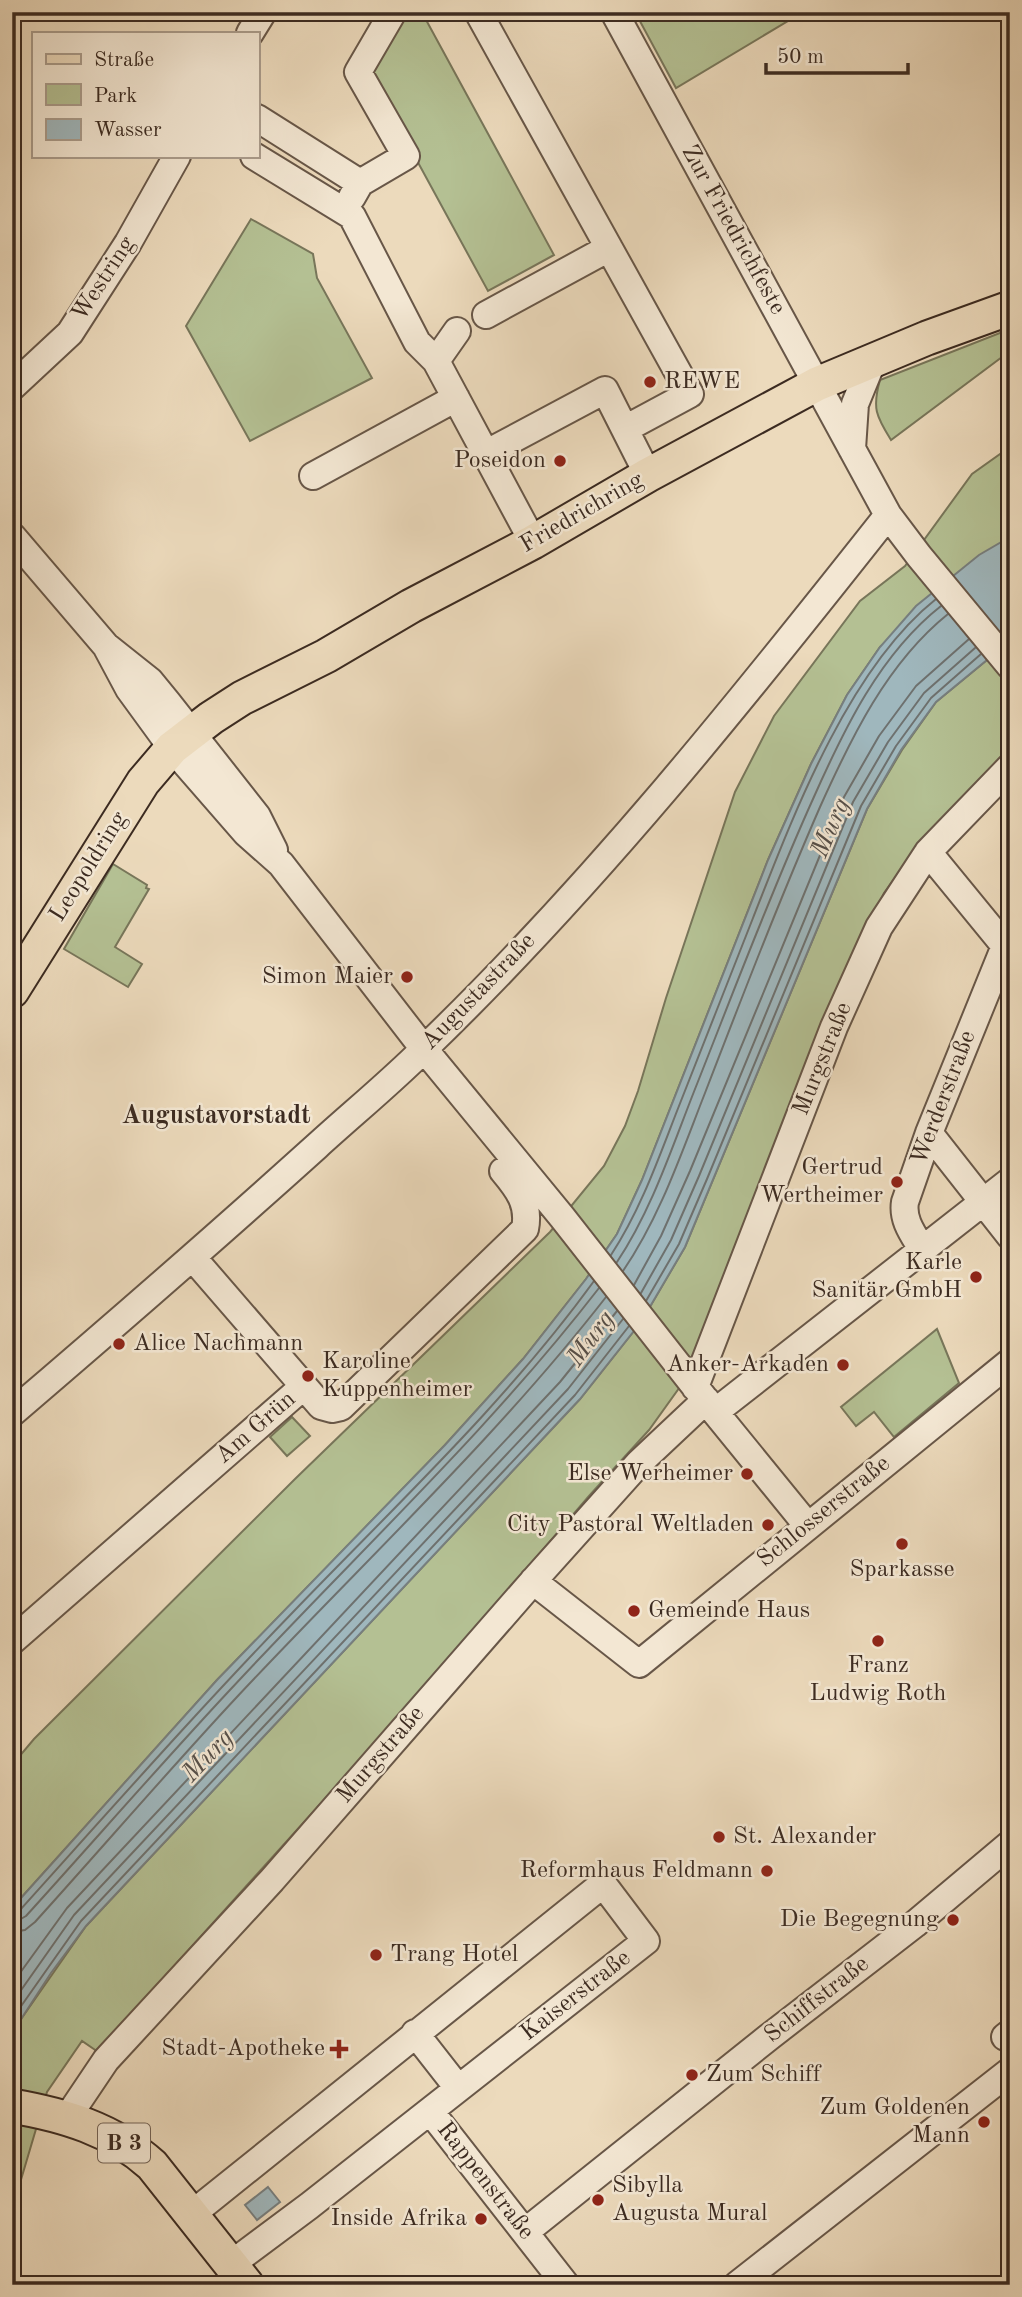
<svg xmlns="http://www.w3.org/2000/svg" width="1022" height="2297" viewBox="0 0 1022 2297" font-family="'Old Standard TT',serif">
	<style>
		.green { fill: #b4c093; stroke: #78765a; stroke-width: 2 }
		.water { fill: #9fb7bd; stroke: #777f7f; stroke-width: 2 }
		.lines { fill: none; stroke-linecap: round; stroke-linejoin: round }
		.shore { stroke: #6e716f; stroke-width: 2 }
		.minor-casing { stroke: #685748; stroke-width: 30 }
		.major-casing { stroke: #3c2b21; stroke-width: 37 }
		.minor { stroke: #f3e7d3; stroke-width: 26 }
		.major { stroke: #ecdabc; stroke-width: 33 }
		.poi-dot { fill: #8f2418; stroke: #f3e7d3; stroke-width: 2.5 }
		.labels { text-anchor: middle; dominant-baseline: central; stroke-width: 5; stroke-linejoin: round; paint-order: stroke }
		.shield { fill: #f3e7d3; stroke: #736356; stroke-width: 2 }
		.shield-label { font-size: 23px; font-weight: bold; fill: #3c2b21 }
		.street-label { font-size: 24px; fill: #3c2b21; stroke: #f3e7d3 }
		.poi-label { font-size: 24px; fill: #3c2b21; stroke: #f3e7d3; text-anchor: end }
		.water-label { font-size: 26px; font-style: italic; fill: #554e48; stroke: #f3e7d3 }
		.neighbourhood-label { font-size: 26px; font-weight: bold; fill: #3c2b21; stroke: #f3e7d3 }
	</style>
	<rect width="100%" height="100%" fill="#ecdabc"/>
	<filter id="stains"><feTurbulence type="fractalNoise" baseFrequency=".00286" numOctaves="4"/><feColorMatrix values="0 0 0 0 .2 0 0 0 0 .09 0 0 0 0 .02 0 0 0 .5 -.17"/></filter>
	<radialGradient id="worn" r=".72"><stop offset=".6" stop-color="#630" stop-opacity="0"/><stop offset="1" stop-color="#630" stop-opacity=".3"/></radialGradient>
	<path class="green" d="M 401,12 L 433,12 L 425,18 L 554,255 L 488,291 L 378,89 L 373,72 L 373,60 Z
		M 635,12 L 803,12 L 676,88 Z
		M 251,219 L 313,254 L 317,278 L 372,378 L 250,441 L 186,326 Z
		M 1010,329 L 1010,351 L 891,440 C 876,416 872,408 880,380 Z
		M 1010,447 L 1010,537 L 880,647 L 847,695 L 811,764 L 768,860 L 642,1180 L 617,1234 L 586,1279 L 523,1359 L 445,1445 L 217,1680 L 12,1908 L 12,1765 L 34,1739 L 295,1479 L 550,1232 L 604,1166 L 625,1126 L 638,1091 L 666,998 L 735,792 L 774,716 L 860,601 L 905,566 L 972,474 Z
		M 1010,641 L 1010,752 L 924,838 L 884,893 L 837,994 L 687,1377 L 649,1430 L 589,1496 L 405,1710 L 166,1975 L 101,2054 L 82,2041 L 47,2092 L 12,2210 L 12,2033 L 19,2022 L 86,1926 L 580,1399 L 641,1322 L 685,1247 L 867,809 L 902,750 L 936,702 Z
		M 113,864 L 147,885 L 146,888 L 149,889 L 115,947 L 142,964 L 128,987 L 64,949 Z
		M 937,1329 L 959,1383 L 894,1437 L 874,1412 L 856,1426 L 841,1407 Z
		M 292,1417 L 310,1436 L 287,1456 L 270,1437 Z"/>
	<path class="water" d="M 1010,537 L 1010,641 L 936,702 L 901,750 L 867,809 L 685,1247 L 641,1322 L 580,1399 L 86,1926 L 51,1973 L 12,2033 L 12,1908 L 217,1680 L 445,1445 L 523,1359 L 586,1279 L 617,1234 L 642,1180 L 768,860 L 811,764 L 847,695 L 880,647 L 916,606 L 979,555 Z
		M 268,2187 L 280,2202 L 257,2220 L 245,2205 Z"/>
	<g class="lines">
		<path class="shore" d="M 611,1255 C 640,1211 658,1160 677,1111 C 702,1047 728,982 753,918 C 793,816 848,669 936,599
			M 617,1262 C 653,1208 673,1144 697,1084 C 735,988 771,892 813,799 C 844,729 880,654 941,606
			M 623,1271 C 660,1217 681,1154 705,1093 C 742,997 779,901 820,807 C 851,738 887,663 948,614
			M 634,1285 L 661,1236 L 690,1171 L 844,797 L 879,736 L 916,686 L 969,639
			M 641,1293 L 671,1240 L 699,1176 L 853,802 L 888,742 L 924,693 L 975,648
			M 646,1301 L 679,1244 L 707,1179 L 861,806 L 896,746 L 931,698 L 981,654
			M 12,1912 L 20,1910 C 111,1809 201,1707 295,1610 C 397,1504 507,1401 594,1281
			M 12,1921 L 19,1920 L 26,1916 C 94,1841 160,1765 229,1691 C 353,1557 487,1433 599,1288
			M 12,1932 L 25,1930 L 35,1922 C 102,1848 168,1771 236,1698 C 360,1565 494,1441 606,1297
			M 12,1984 L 67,1908 L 560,1382 L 617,1311
			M 12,2003 L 74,1915 L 568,1389 L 623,1319
			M 12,2019 L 81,1921 L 575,1395 L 629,1326"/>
		<g class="minor-casing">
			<path id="minor" d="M 478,12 L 690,394 L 625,429
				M 614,12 L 888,515 L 919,556 L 1010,666
				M 250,33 L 263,12
				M 257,118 L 360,183 L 352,197
				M 254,156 L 352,216 L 417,342 L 436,361 L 533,542
				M 360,183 L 406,156 L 358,72 L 393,12
				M 486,315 L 609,248
				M 436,361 L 457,331
				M 12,387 L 70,333 L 128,243 L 177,156
				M 852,449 L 855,404 L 873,360
				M 485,454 L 605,390 L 648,475
				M 313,476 L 456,398
				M 12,536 L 106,646 L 150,681 L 168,703 L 257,816 L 274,850
				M 106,646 L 129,689 L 172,748 L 246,833 L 281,864 L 424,1049 L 562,1217 L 715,1412 L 807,1525
				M 928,852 L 1005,946
				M 929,1133 L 1010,1236
				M 922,1249 C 913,1234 902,1220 905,1202 L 929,1133 L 1005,946 L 1010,946
				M 193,1258 L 321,1406 L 332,1409 L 341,1407 L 525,1229 C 530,1204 518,1189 503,1171
				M 695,1387 L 834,1027 L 879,927 L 928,852 L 1010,767
				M 715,1412 L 1010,1181
				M 12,1413 C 115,1325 216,1237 317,1146 C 352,1114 390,1083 424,1049 C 594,885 742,700 888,515
				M 533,1581 L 639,1664 L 1010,1362
				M 12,1641 L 304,1386
				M 415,2033 L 458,2088
				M 1005,2037 L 1010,2033
				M 430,2111 L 566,2285
				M 67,2118 L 106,2060 L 272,1880 L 535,1579 L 639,1463 L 706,1400
				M 192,2214 L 603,1884 L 646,1941 L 309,2206 L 230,2265
				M 525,2232 L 769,2037 L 915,1924 L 1010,1844
				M 737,2285 L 1010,2071"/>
		</g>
		<g class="major-casing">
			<path id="major" d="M 12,991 L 143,782 L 172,748 L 211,718 L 242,698 L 326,656 L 411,606 L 533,542 L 648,475 L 817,384 L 927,338 L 1010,308
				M 12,2106 C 64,2115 112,2129 152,2165 L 247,2285"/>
		</g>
		<use href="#minor" class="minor"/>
		<use href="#major" class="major"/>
	</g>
	<g class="poi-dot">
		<circle cx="650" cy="382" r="7"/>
		<circle cx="560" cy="461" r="7"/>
		<circle cx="407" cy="977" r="7"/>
		<circle cx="897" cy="1182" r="7"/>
		<circle cx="976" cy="1277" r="7"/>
		<circle cx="119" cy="1344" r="7"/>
		<circle cx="843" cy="1365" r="7"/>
		<circle cx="308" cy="1376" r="7"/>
		<circle cx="747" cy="1474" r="7"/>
		<circle cx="768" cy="1525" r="7"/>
		<circle cx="902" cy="1544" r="7"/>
		<circle cx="634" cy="1611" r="7"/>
		<circle cx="878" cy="1641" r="7"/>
		<circle cx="719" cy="1837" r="7"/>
		<circle cx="767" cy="1871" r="7"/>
		<circle cx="953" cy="1920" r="7"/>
		<circle cx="376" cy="1955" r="7"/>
		<path d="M335.5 2038.5h7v7h7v7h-7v7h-7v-7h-7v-7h7z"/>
		<circle cx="692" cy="2075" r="7"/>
		<circle cx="984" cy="2122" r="7"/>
		<circle cx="598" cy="2200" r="7"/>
		<circle cx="481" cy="2219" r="7"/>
	</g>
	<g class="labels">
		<rect class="shield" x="98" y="2123.5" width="52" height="39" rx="5"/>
		<g class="shield-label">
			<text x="124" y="2143">B 3</text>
		</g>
		<g class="street-label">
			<text transform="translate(733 230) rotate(61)">Zur Friedrichfeste</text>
			<text transform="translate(104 279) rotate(-57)">Westring</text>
			<text transform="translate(582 513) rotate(-30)">Friedrichring</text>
			<text transform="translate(89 867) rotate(-58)">Leopoldring</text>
			<text transform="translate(479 992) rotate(-46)">Augustastraße</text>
			<text transform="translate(823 1059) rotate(-68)">Murgstraße</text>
			<text transform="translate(944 1098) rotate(-69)">Werderstraße</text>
			<text transform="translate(256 1428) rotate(-41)">Am Grün</text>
			<text transform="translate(824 1512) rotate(-39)">Schlosserstraße</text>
			<text transform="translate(381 1755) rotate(-49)">Murgstraße</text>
			<text transform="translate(576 1996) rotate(-38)">Kaiserstraße</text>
			<text transform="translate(817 2000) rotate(-38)">Schiffstraße</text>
			<text transform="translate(485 2181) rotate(52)">Rappenstraße</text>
		</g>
		<g class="poi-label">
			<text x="664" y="382" text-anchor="start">REWE</text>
			<text x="546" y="461">Poseidon</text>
			<text x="393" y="977">Simon Maier</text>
			<text x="883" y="1168">Gertrud<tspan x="883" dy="28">Wertheimer</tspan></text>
			<text x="962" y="1263">Karle<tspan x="962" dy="28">Sanitär GmbH</tspan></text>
			<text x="133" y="1344" text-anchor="start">Alice Nachmann</text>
			<text x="322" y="1362" text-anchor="start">Karoline<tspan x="322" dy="28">Kuppenheimer</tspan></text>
			<text x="829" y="1365">Anker-Arkaden</text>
			<text x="733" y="1474">Else Werheimer</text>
			<text x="754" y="1525">City Pastoral Weltladen</text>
			<text x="902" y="1570" text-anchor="middle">Sparkasse</text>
			<text x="648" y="1611" text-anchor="start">Gemeinde Haus</text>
			<text x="878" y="1666" text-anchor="middle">Franz<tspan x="878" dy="28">Ludwig Roth</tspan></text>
			<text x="733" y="1837" text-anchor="start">St. Alexander</text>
			<text x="753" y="1871">Reformhaus Feldmann</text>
			<text x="939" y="1920">Die Begegnung</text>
			<text x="390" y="1955" text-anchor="start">Trang Hotel</text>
			<text x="325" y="2049">Stadt-Apotheke</text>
			<text x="706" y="2075" text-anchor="start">Zum Schiff</text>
			<text x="970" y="2108">Zum Goldenen<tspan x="970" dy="28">Mann</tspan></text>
			<text x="612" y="2186" text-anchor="start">Sibylla<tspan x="612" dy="28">Augusta Mural</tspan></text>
			<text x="467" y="2219">Inside Afrika</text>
		</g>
		<g class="water-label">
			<text transform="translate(831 828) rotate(-67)">Murg</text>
			<text transform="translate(591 1339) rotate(-54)">Murg</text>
			<text transform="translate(208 1756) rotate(-47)">Murg</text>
		</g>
		<g class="neighbourhood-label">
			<text x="216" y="1116">Augustavorstadt</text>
		</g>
	</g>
	<rect width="1022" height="2297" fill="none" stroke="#ecdabc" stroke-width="42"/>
	<rect x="14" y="14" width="994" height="2269" fill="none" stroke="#3c2b21" stroke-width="3.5"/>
	<rect x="21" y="21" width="980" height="2255" fill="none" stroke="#3c2b21" stroke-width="2"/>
	<rect x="32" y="32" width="228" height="126" fill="#f3e7d3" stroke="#aa9c8c" stroke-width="2"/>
	<rect x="46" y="54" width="35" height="10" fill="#ecdabc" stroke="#aa9c8c" stroke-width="2"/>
	<text x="94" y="66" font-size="21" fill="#3c2b21">Straße</text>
	<rect x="46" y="84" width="35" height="21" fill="#b4c093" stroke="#aa9c8c" stroke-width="2"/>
	<text x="94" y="102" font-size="21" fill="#3c2b21">Park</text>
	<rect x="46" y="119" width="35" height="21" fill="#9fb7bd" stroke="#aa9c8c" stroke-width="2"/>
	<text x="94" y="136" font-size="21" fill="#3c2b21">Wasser</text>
	<path d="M766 63v10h142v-10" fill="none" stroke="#3c2b21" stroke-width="3.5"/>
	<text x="777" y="63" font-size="21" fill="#3c2b21" stroke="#f3e7d3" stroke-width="5" paint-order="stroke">50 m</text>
	<rect width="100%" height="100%" filter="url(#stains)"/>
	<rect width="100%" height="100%" fill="url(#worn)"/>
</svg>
